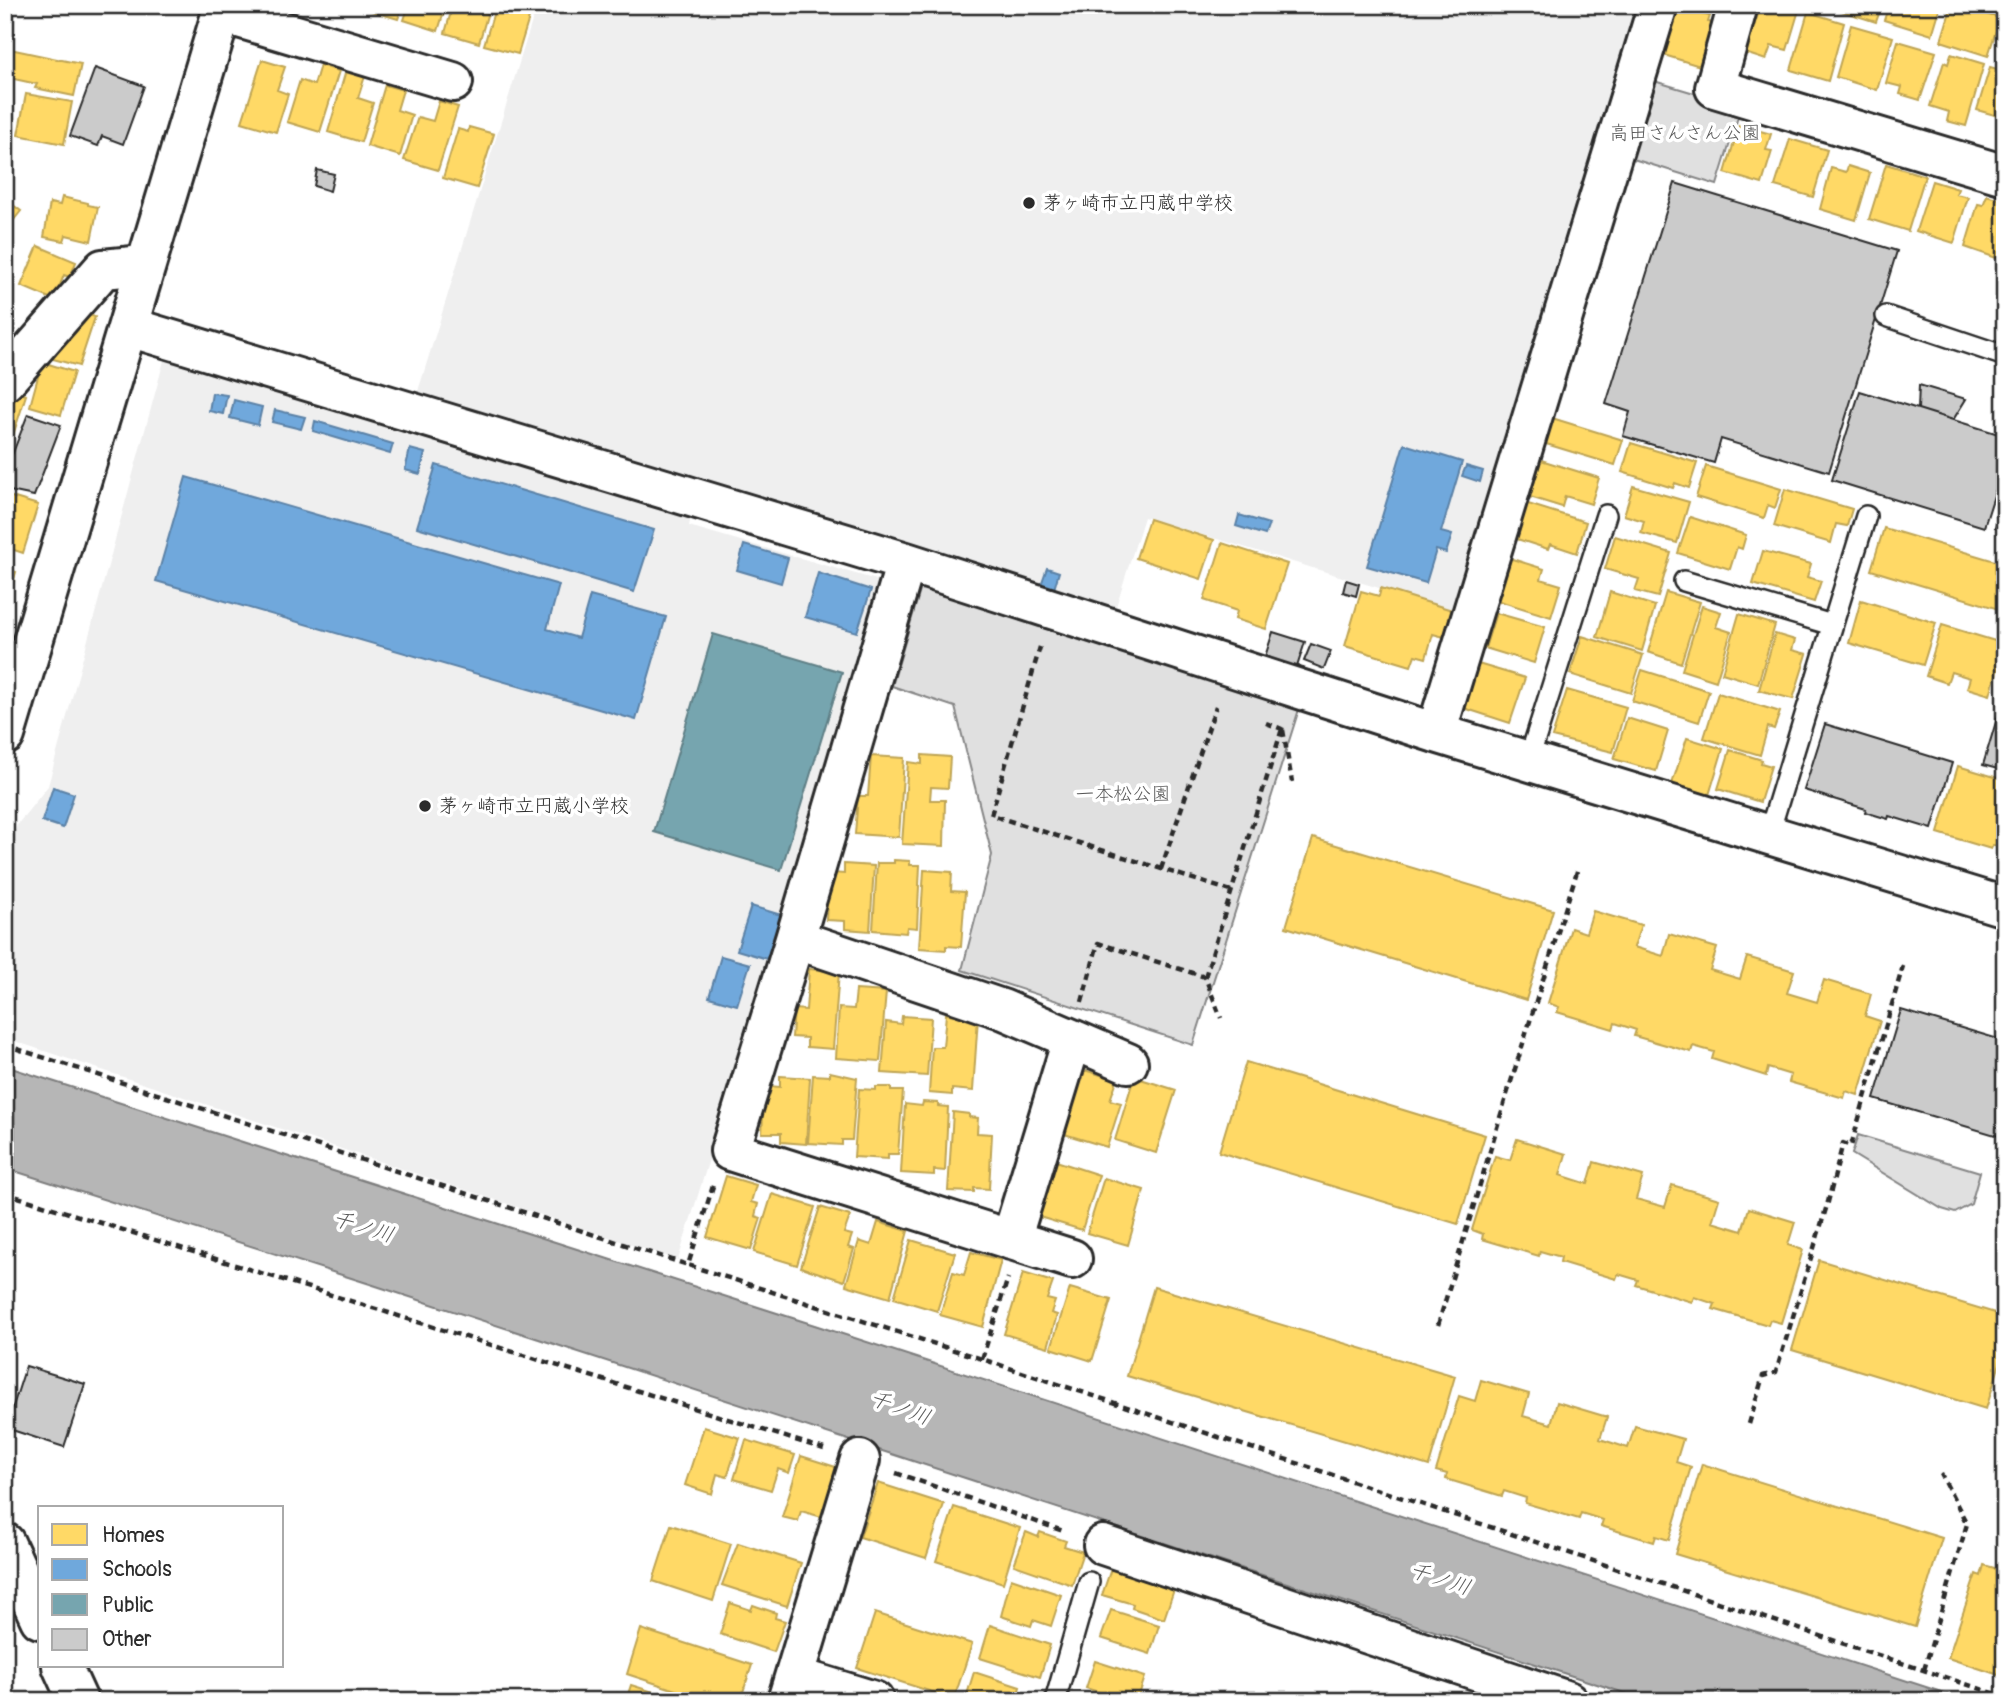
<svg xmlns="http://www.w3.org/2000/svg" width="2010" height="1706" viewBox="0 0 2010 1706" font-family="Pangolin,'Klee One',sans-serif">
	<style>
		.built { fill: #efefef }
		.green { fill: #e0e0e0; stroke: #868686; stroke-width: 2 }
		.water { fill: #b6b6b6; stroke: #7e7e7e; stroke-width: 2 }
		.homes { fill: #ffd966; stroke: #bfa554; stroke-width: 2 }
		.schools { fill: #6fa8dc; stroke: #5b82a7; stroke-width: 2 }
		.public { fill: #76a5af; stroke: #608087; stroke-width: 2 }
		.building { fill: #cbcbcb; stroke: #2b2b2b; stroke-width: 2 }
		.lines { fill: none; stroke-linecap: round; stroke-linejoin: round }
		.lane-casing { stroke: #2b2b2b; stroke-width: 24 }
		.street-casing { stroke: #2b2b2b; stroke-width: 44 }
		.secondary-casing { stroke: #2b2b2b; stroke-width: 44 }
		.path { stroke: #2b2b2b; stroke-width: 4.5; stroke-dasharray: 7 5; stroke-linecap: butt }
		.lane { stroke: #fff; stroke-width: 19 }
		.street { stroke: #fff; stroke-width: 38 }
		.secondary { stroke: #fff; stroke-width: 38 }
		.poi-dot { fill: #2b2b2b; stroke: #fff; stroke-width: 2.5 }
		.labels { text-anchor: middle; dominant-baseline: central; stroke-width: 7; stroke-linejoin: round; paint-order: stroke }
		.park-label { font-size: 19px; fill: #585858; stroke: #fff }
		.poi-label { font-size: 19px; fill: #2b2b2b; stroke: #fff; text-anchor: start }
		.water-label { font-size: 21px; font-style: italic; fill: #5c5c5c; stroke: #fff }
	</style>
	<rect width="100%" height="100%" fill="#fff"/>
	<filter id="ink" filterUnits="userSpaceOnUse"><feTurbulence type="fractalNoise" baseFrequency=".0143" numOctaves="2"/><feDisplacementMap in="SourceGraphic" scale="14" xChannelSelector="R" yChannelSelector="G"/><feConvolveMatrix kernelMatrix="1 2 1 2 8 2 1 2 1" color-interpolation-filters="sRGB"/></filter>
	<g filter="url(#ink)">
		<path class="built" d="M 537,5 L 1645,5 L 1452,610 L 1144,517 L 1114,613 L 415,401 Z
			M 166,353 L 692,513 L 689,526 L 887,583 L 678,1260 L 5,1038 L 5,865 L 17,825 L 48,786 Z"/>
		<path class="green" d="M 1654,81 L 1741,107 L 1717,185 L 1630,158 Z
			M 924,577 L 1301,703 L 1193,1045 L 962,970 L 992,855 L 955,707 L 892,686 Z
			M 1858,1135 L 1980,1172 L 1971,1204 L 1955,1213 L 1942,1209 L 1852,1154 Z"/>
		<path class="water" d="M 5,1066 L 827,1329 L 1969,1701 L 1649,1701 L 367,1283 L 5,1168 Z"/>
		<path class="homes" d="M 366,5 L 403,5 L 398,19 L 365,9 Z
			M 409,5 L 446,5 L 438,31 L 404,20 Z
			M 453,5 L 490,5 L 479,43 L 445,33 Z
			M 496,5 L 533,5 L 518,54 L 484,45 Z
			M 1679,5 L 1702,9 L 1701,14 L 1710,16 L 1708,22 L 1713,23 L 1700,66 L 1664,55 Z
			M 1761,5 L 1784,5 L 1799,10 L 1787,50 L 1771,46 L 1766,60 L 1745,53 Z
			M 1823,5 L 1882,5 L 1876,22 Z
			M 1889,5 L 1941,5 L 1932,35 L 1884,20 Z
			M 1952,5 L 2000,18 L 1988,56 L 1941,41 Z
			M 1808,12 L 1844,23 L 1828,81 L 1791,70 Z
			M 1851,25 L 1893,37 L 1877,90 L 1836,77 Z
			M 2005,38 L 2005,59 L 1999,57 Z
			M 1898,41 L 1936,52 L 1920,100 L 1900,94 L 1902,87 L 1886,83 Z
			M 10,49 L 81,64 L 74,96 L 35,88 L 37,84 L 5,77 Z
			M 1951,54 L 1984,64 L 1966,126 L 1947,121 L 1949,112 L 1930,106 L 1944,62 L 1948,64 Z
			M 262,60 L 285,67 L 277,90 L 288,94 L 276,132 L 242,122 Z
			M 320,65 L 339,71 L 320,132 L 287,122 L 300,80 L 314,85 Z
			M 347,67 L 366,73 L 358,98 L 373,103 L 361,142 L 328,132 Z
			M 1990,67 L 2005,71 L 2005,118 L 1977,110 Z
			M 385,85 L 403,90 L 397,110 L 412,115 L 400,156 L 367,146 Z
			M 26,94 L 72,102 L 64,144 L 18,135 Z
			M 439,101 L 458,107 L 438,170 L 404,160 L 418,117 L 433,121 Z
			M 1739,125 L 1771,134 L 1766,150 L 1772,151 L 1762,184 L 1725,173 Z
			M 469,127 L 494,134 L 477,188 L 443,178 L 458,129 L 468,132 Z
			M 1790,139 L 1827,150 L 1813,197 L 1775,186 Z
			M 1886,164 L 1925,176 L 1908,231 L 1869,219 Z
			M 1848,166 L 1870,173 L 1856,220 L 1820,209 L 1831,168 L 1846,172 Z
			M 1932,181 L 1958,189 L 1956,194 L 1968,197 L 1954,243 L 1916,231 Z
			M 1987,195 L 2005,201 L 2005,251 L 2002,260 L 1965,247 L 1978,204 L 1983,205 Z
			M 62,197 L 88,203 L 88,205 L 98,207 L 91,241 L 66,235 L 64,241 L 44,237 L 50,203 L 60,205 Z
			M 5,199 L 21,211 L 5,231 Z
			M 38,246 L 76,262 L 70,277 L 64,275 L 54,300 L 21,286 Z
			M 78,311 L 95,317 L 79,366 L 49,358 Z
			M 42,362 L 74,372 L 61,415 L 30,406 Z
			M 8,389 L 26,395 L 6,457 L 5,397 Z
			M 1552,418 L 1623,440 L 1615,465 L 1543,443 Z
			M 1631,443 L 1697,463 L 1689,488 L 1675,483 L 1673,488 L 1622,472 Z
			M 1541,460 L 1599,478 L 1591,504 L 1565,496 L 1562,507 L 1530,497 Z
			M 1706,466 L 1781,489 L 1775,508 L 1768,505 L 1764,518 L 1696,497 Z
			M 1633,486 L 1689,502 L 1677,543 L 1641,533 L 1644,521 L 1624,515 Z
			M 1785,489 L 1852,509 L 1847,526 L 1836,524 L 1831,543 L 1774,526 Z
			M 5,495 L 38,505 L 23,553 L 5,547 Z
			M 1525,503 L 1586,522 L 1577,553 L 1550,544 L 1548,549 L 1514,538 Z
			M 1690,517 L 1746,535 L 1742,549 L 1737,547 L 1730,569 L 1678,553 Z
			M 1149,519 L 1214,540 L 1201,579 L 1136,558 Z
			M 1884,528 L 2005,564 L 2005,611 L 1871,570 Z
			M 1615,536 L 1671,553 L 1658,597 L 1635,591 L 1639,579 L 1605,569 Z
			M 1222,543 L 1287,564 L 1266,629 L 1235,619 L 1237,611 L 1204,600 Z
			M 1763,551 L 1811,564 L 1807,577 L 1821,581 L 1814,602 L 1753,584 Z
			M 1509,558 L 1544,569 L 1541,579 L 1561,585 L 1551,617 L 1496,600 Z
			M 5,569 L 16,572 L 5,610 Z
			M 1381,588 L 1452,610 L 1444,637 L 1433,634 L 1426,658 L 1415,655 L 1411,666 L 1345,646 L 1361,591 L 1379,596 Z
			M 1610,592 L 1655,606 L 1642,651 L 1597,637 Z
			M 1666,592 L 1700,602 L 1681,663 L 1648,652 Z
			M 1861,600 L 1936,623 L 1923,665 L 1849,643 Z
			M 1702,606 L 1721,612 L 1716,627 L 1731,632 L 1716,681 L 1682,670 Z
			M 1496,613 L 1545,627 L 1534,663 L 1485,648 Z
			M 1739,614 L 1775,625 L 1758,684 L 1722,673 Z
			M 1942,625 L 2005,644 L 1990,695 L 1967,688 L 1970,678 L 1951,672 L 1947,683 L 1926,676 Z
			M 1775,634 L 1795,640 L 1792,650 L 1807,654 L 1793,699 L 1759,690 Z
			M 1582,636 L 1643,655 L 1631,693 L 1570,674 Z
			M 1478,664 L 1525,678 L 1510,723 L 1464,708 Z
			M 1642,670 L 1709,691 L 1699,722 L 1632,701 Z
			M 1567,690 L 1626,707 L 1613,752 L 1552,737 Z
			M 1718,693 L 1780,712 L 1774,729 L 1768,727 L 1760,755 L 1704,738 Z
			M 1627,718 L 1668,731 L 1656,771 L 1614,759 Z
			M 1687,738 L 1723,749 L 1709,795 L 1672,784 Z
			M 1730,750 L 1762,760 L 1761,763 L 1771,766 L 1760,802 L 1718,789 Z
			M 922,755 L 950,757 L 948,788 L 931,787 L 930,800 L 945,800 L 944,846 L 902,844 L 908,762 L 922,764 Z
			M 871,756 L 904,758 L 899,837 L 855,834 L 858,796 L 868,796 Z
			M 1958,766 L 2005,780 L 2005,848 L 1993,845 L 1991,849 L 1938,833 Z
			M 1313,838 L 1553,910 L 1526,1000 L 1286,927 Z
			M 894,860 L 910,861 L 910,865 L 920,865 L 917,928 L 907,927 L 906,933 L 873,930 L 877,863 L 894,863 Z
			M 844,864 L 874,866 L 870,931 L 845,929 L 845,921 L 826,920 L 828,886 L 832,886 L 833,873 L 844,874 Z
			M 924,870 L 952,872 L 951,891 L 965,892 L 961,947 L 946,946 L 946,950 L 919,948 Z
			M 1593,911 L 1641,925 L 1634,947 L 1663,956 L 1669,934 L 1717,948 L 1710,970 L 1740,979 L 1747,957 L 1794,971 L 1787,993 L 1817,1002 L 1824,980 L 1871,994 L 1865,1016 L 1880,1021 L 1858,1095 L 1846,1091 L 1844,1098 L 1789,1082 L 1791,1075 L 1768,1068 L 1766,1076 L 1712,1059 L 1714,1052 L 1693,1046 L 1691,1052 L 1634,1036 L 1636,1030 L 1615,1023 L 1613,1029 L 1557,1012 L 1559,1007 L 1548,1003 L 1571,928 L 1586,933 Z
			M 809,969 L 839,972 L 833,1049 L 807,1047 L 807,1038 L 792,1037 L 794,1009 L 806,1010 Z
			M 856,990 L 886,992 L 880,1061 L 836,1058 L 839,1008 L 854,1009 Z
			M 946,1014 L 978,1017 L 973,1091 L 952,1089 L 952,1095 L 929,1093 L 932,1047 L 943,1047 Z
			M 902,1016 L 931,1018 L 927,1076 L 882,1073 L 886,1022 L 901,1024 Z
			M 1246,1062 L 1485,1135 L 1458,1224 L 1219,1152 Z
			M 1081,1069 L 1117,1080 L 1110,1100 L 1121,1103 L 1107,1147 L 1061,1133 Z
			M 830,1072 L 857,1078 L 852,1140 L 842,1140 L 842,1145 L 808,1143 L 813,1075 L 830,1076 Z
			M 780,1076 L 810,1078 L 806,1144 L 781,1142 L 781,1133 L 762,1133 L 764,1098 L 768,1099 L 769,1086 L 780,1087 Z
			M 1134,1077 L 1176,1090 L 1156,1153 L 1115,1140 Z
			M 876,1087 L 891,1087 L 891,1091 L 903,1091 L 898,1154 L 888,1154 L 888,1159 L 854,1157 L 859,1089 L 876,1090 Z
			M 923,1102 L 938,1103 L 938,1106 L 948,1107 L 945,1171 L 934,1170 L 934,1175 L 901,1173 L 905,1104 L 922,1106 Z
			M 953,1112 L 969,1114 L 969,1117 L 978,1118 L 977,1133 L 992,1134 L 989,1189 L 974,1188 L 974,1192 L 948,1191 Z
			M 1517,1139 L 1566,1154 L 1560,1175 L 1588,1184 L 1594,1162 L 1643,1176 L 1636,1199 L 1665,1207 L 1672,1185 L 1719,1199 L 1712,1222 L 1742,1231 L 1749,1208 L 1795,1222 L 1788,1245 L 1803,1250 L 1781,1323 L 1770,1320 L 1768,1325 L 1713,1309 L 1715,1304 L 1694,1297 L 1692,1302 L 1636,1285 L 1638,1280 L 1618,1274 L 1616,1279 L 1560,1262 L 1561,1257 L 1540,1251 L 1539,1256 L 1482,1239 L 1483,1234 L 1472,1230 L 1495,1156 L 1510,1160 Z
			M 1053,1160 L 1099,1175 L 1082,1230 L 1036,1216 Z
			M 726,1176 L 756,1185 L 751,1202 L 758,1204 L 755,1216 L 761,1218 L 751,1250 L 707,1237 Z
			M 1104,1178 L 1144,1190 L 1128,1245 L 1087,1233 Z
			M 772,1194 L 815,1207 L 797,1265 L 754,1252 Z
			M 820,1207 L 850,1216 L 844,1233 L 852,1235 L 848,1247 L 854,1249 L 844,1281 L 801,1267 Z
			M 878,1222 L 908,1231 L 890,1298 L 846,1285 L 859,1241 L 871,1245 Z
			M 911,1240 L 955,1253 L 937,1311 L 894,1298 Z
			M 971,1252 L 1001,1260 L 983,1327 L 940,1315 L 953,1272 L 964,1275 Z
			M 1819,1260 L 2005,1316 L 2005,1347 L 1986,1409 L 1792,1350 Z
			M 1023,1273 L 1053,1282 L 1047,1299 L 1055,1301 L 1051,1313 L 1057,1315 L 1048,1347 L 1004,1334 Z
			M 1154,1287 L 1455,1376 L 1429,1466 L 1127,1376 Z
			M 1070,1288 L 1111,1300 L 1092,1361 L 1051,1348 Z
			M 1481,1380 L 1529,1394 L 1523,1416 L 1551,1424 L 1557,1402 L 1607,1417 L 1600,1439 L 1628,1448 L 1635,1426 L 1683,1439 L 1676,1462 L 1691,1467 L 1669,1540 L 1656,1536 L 1654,1542 L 1601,1526 L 1603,1520 L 1581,1513 L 1579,1519 L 1525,1503 L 1526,1498 L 1504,1491 L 1502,1496 L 1446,1479 L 1447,1474 L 1436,1471 L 1459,1396 L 1475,1401 Z
			M 704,1427 L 740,1438 L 727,1477 L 717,1474 L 712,1494 L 685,1485 Z
			M 746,1440 L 795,1455 L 789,1473 L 778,1469 L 771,1490 L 734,1479 Z
			M 801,1456 L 845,1470 L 829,1519 L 801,1511 L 798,1521 L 782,1517 Z
			M 1702,1464 L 1942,1538 L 1915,1627 L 1675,1554 Z
			M 878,1483 L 944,1504 L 926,1558 L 860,1537 Z
			M 954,1507 L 1020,1528 L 1003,1583 L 936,1561 Z
			M 671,1525 L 731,1544 L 713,1601 L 653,1581 Z
			M 1026,1532 L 1038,1537 L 1040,1532 L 1066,1541 L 1064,1546 L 1083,1552 L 1072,1585 L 1014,1565 Z
			M 738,1543 L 801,1563 L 787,1606 L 722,1585 Z
			M 1115,1557 L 1178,1578 L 1164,1619 L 1132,1608 L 1133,1604 L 1102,1595 Z
			M 1984,1565 L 2005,1571 L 2005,1677 L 1948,1658 L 1976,1574 L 1981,1576 Z
			M 1011,1578 L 1061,1595 L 1051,1626 L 1033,1620 L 1031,1626 L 1001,1616 Z
			M 730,1603 L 751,1610 L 753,1605 L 776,1613 L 775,1618 L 785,1621 L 774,1652 L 720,1634 Z
			M 1111,1610 L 1159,1625 L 1150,1654 L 1101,1638 Z
			M 875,1613 L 972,1644 L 954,1699 L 857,1668 Z
			M 990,1625 L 1050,1645 L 1040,1677 L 980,1658 Z
			M 641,1629 L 752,1665 L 740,1701 L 709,1701 L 627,1674 Z
			M 1095,1661 L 1145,1677 L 1137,1701 L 1103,1701 L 1099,1700 L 1101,1693 L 1086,1688 Z
			M 974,1672 L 1020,1687 L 1016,1701 L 965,1701 Z
			M 631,1685 L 666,1696 L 665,1701 L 614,1701 L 617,1693 L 627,1697 Z"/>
		<path class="schools" d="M 212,393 L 227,395 L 223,414 L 209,411 Z
			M 234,400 L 262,407 L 258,425 L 230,418 Z
			M 275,410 L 305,417 L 301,429 L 272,422 Z
			M 315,421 L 393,444 L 390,454 L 313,431 Z
			M 1404,444 L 1462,462 L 1441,532 L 1452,535 L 1446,553 L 1436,550 L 1426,583 L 1367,566 Z
			M 410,449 L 425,453 L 420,474 L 405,470 Z
			M 436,465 L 654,530 L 634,592 L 417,527 Z
			M 1466,466 L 1483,471 L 1480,482 L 1462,476 Z
			M 186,477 L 559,585 L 547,629 L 578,638 L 590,596 L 666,617 L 636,720 L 156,581 Z
			M 1239,515 L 1269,524 L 1265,535 L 1236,526 Z
			M 744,545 L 788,558 L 781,583 L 737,570 Z
			M 1047,568 L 1059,572 L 1054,589 L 1041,585 Z
			M 818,573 L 871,590 L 857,632 L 805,617 Z
			M 53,787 L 74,794 L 63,828 L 42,821 Z
			M 751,906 L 781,915 L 767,959 L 737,950 Z
			M 721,956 L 750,964 L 737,1005 L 709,997 Z"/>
		<path class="public" d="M 713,634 L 842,672 L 781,870 L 654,832 Z"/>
		<path class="building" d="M 95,68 L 144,86 L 123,144 L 102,136 L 98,146 L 70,136 Z
			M 317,170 L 334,174 L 330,191 L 314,186 Z
			M 1675,183 L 1897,251 L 1829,472 L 1721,439 L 1714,463 L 1623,436 L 1630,412 L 1606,404 Z
			M 1919,385 L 1966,399 L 1953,420 L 1918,409 Z
			M 1860,391 L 2005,436 L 2005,461 L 1984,527 L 1832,480 Z
			M 28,414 L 61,425 L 34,496 L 5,490 L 5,473 Z
			M 2005,495 L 2005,530 L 1995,527 Z
			M 1346,580 L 1359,584 L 1356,596 L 1343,592 Z
			M 1273,632 L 1305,642 L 1294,676 L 1262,666 Z
			M 1311,644 L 1331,651 L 1324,669 L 1304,661 Z
			M 1999,712 L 2005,713 L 2005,771 L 1983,765 Z
			M 1825,724 L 1952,763 L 1932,829 L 1889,816 L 1888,819 L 1865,812 L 1866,809 L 1804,790 Z
			M 1901,1010 L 2005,1041 L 2005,1138 L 1874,1099 Z
			M 26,1366 L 85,1384 L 64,1447 L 6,1428 Z"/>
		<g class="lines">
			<g class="lane-casing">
				<path id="lane" d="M 1886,316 L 2005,356
					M 1684,581 L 1832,625
					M 1528,762 L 1606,515
					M 1768,836 L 1866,516
					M 1055,1701 L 1089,1582"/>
			</g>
			<g class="street-casing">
				<path id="street" d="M 1738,5 L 1715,88 L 2005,175
					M 222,13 L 453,82
					M 129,327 L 906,562 L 1436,733 L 2005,907
					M 5,381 L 103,269 L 144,265
					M 906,562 L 795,939 L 730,1151 L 1072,1259
					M 1436,733 L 1658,5
					M 795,939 L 1002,1009 L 1128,1063
					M 1011,1240 L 1072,1040
					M 1103,1545 L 1568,1701
					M 796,1677 L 874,1701
					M 787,1701 L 860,1460"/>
			</g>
			<g class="secondary-casing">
				<path id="secondary" d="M 5,735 L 224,5
					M 5,1543 L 40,1619
					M 62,1666 L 78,1701"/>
			</g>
			<path class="path" d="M 1040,647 L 991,815 L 1231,891
				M 1266,723 L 1282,729 L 1284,724
				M 1283,730 L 1292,782
				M 1161,869 L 1216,706
				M 1205,977 L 1282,729
				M 1082,1002 L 1098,943 L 1205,977 L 1221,1018
				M 5,1045 L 688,1265
				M 713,1186 L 688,1265 L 982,1359 L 2005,1697
				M 5,1193 L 824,1449
				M 1438,1325 L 1504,1104 L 1578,868
				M 982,1359 L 1008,1278
				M 1749,1424 L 1763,1376 L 1776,1372 L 1828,1202 L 1843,1143 L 1851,1146 L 1903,966
				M 896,1473 L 1066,1532
				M 1924,1670 L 1967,1524 L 1941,1474"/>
			<use href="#lane" class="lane"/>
			<use href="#street" class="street"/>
			<use href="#secondary" class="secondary"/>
		</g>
	</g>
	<g class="poi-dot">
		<circle cx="1029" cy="203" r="7"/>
		<circle cx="425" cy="806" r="7"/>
	</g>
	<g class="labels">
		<g class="park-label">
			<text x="1685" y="133">高田さんさん公園</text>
			<text x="1123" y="794">一本松公園</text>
		</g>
		<g class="poi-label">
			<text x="1043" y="203">茅ヶ崎市立円蔵中学校</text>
			<text x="439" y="806">茅ヶ崎市立円蔵小学校</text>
		</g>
		<g class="water-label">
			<text transform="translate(363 1227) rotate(17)">千ノ川</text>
			<text transform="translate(900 1408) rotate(20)">千ノ川</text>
			<text transform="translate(1440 1579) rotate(18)">千ノ川</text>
		</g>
	</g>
	<rect width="2010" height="1706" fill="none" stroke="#fff" stroke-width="28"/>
	<rect x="14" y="14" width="1982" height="1678" fill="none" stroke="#2b2b2b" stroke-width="2.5" filter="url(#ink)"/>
	<rect x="38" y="1506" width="245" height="161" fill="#ffffff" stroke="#aaaaaa" stroke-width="2"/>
	<rect x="52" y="1524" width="35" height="21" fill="#ffd966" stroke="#aaaaaa" stroke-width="2"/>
	<text x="102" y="1542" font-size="21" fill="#2b2b2b">Homes</text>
	<rect x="52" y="1559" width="35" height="21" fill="#6fa8dc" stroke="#aaaaaa" stroke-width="2"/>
	<text x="102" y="1576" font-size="21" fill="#2b2b2b">Schools</text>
	<rect x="52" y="1594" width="35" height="21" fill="#76a5af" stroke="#aaaaaa" stroke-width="2"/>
	<text x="102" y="1612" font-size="21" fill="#2b2b2b">Public</text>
	<rect x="52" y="1629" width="35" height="21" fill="#cbcbcb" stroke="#aaaaaa" stroke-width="2"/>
	<text x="102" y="1646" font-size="21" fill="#2b2b2b">Other</text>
</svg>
